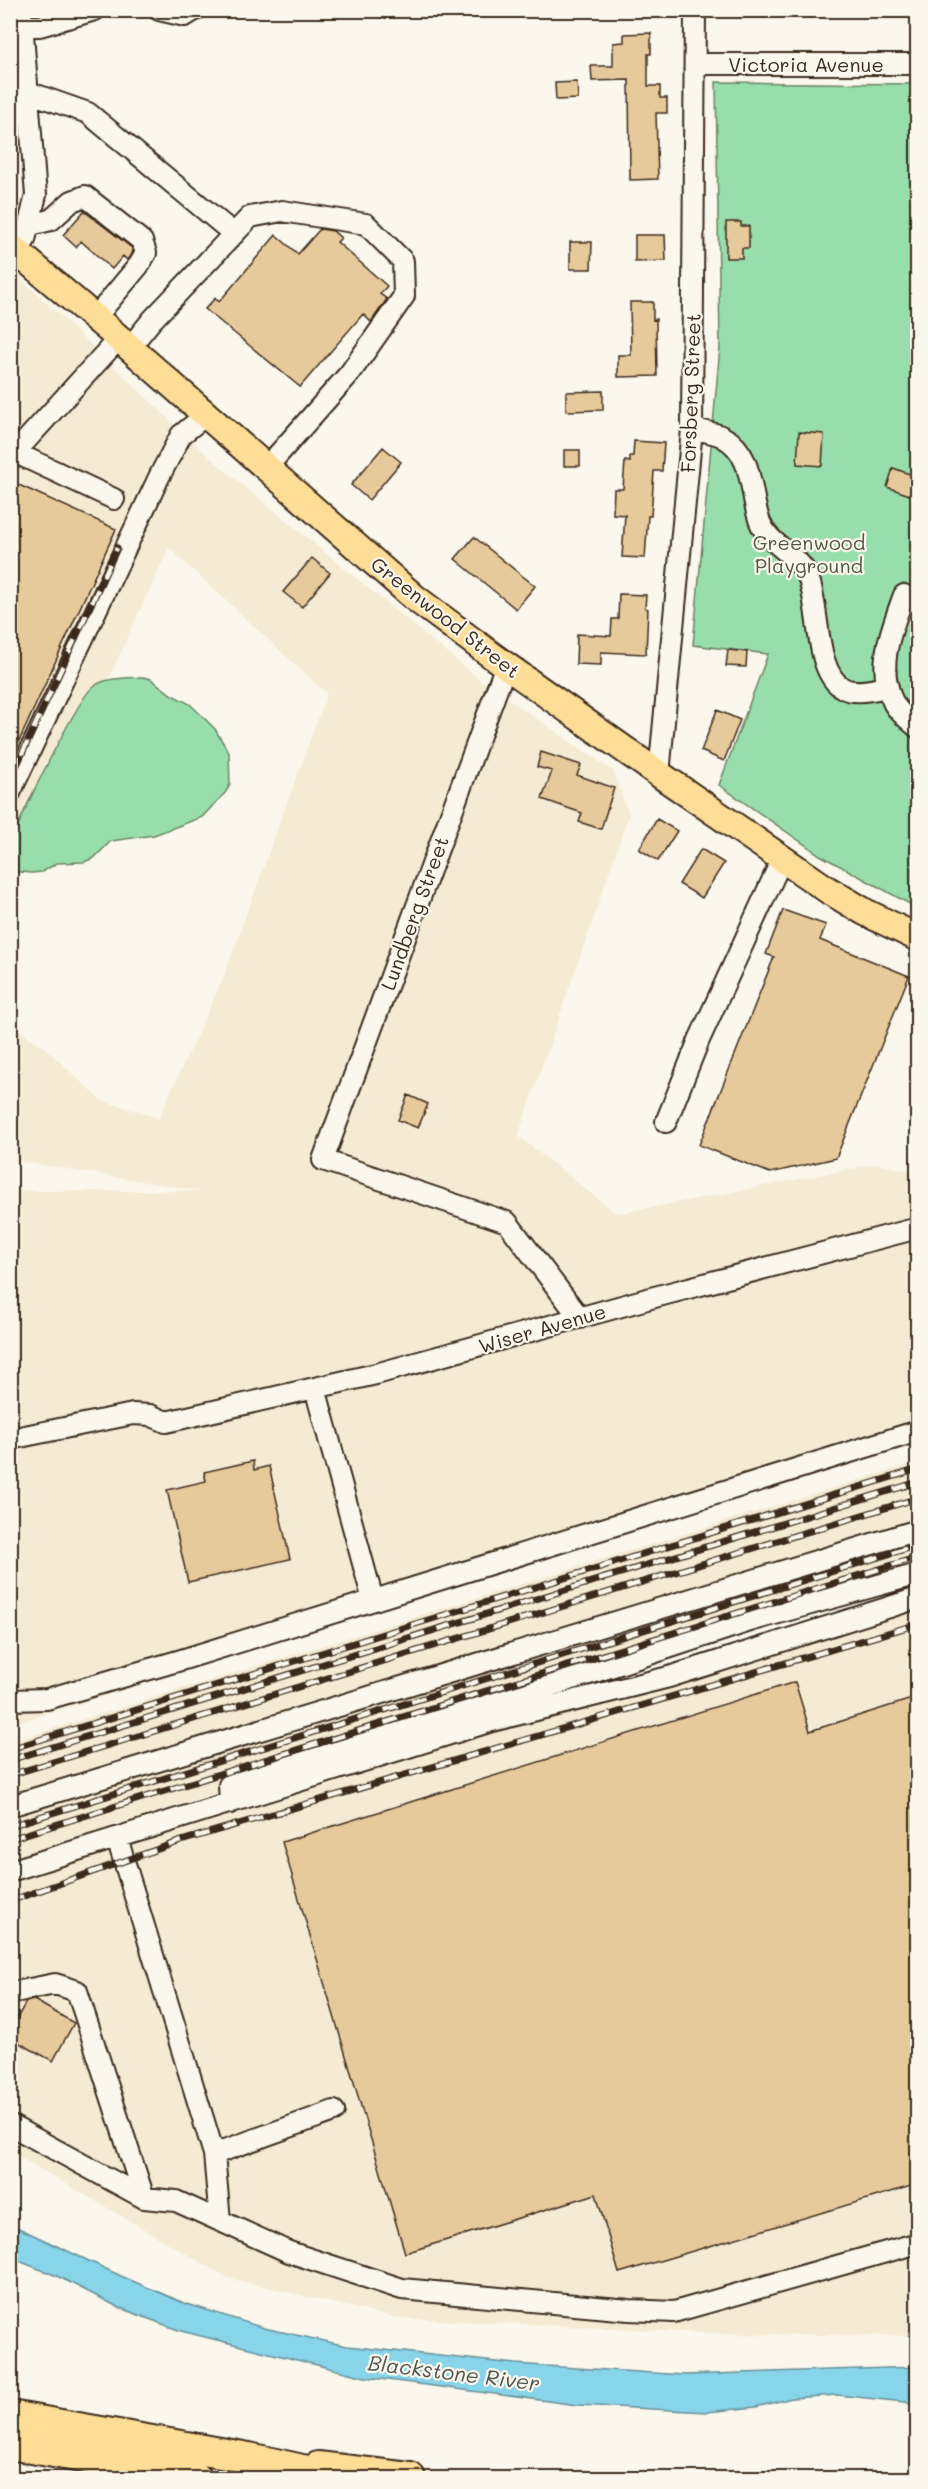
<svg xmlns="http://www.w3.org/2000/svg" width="928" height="2489" viewBox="0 0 928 2489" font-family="Mali,sans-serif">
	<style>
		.built { fill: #f5ead4 }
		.green { fill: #98deac; stroke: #6a8465; stroke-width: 1.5 }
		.water { fill: #88d4e9; stroke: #699098; stroke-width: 1.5 }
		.building { fill: #e7ca9b; stroke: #3b2a1e; stroke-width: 1.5 }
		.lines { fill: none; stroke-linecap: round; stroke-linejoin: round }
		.minor-casing { stroke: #3b2a1e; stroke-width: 24 }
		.major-casing { stroke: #3b2a1e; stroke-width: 30 }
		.highway-casing { stroke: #3b2a1e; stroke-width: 34 }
		.minor { stroke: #fbf7ec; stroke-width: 20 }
		.major { stroke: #fedd96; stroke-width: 26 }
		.highway { stroke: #fedd96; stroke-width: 30 }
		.rail-casing { stroke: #3b2a1e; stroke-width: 7 }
		.rail { stroke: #fbf7ec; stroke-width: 4.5; stroke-dasharray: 14; stroke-linecap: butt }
		.labels { text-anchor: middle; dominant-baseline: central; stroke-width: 4.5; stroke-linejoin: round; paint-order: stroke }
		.street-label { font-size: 20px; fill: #3b2a1e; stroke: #fbf7ec }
		.park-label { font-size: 20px; fill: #525742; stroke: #fbf7ec }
		.water-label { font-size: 21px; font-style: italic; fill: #4e5451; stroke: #fbf7ec }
	</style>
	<rect width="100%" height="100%" fill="#fbf7ec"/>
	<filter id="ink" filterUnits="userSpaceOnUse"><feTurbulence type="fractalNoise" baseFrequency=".0167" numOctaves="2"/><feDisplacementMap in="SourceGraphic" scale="12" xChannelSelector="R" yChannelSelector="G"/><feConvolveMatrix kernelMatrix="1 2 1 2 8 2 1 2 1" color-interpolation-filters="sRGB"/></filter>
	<g filter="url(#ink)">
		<path class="built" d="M 16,274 L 211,459 L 479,679 L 613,771 L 629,815 L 518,1136 L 617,1214 L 877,1164 L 917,1172 L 917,1444 L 11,1725 L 11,1191 L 201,1191 L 11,1160 L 11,1024 L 45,1048 L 101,1100 L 159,1118 L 222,981 L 327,694 L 169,548 L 11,889 L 10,280 Z
			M 917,1462 L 917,1572 L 11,1858 L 10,1742 Z
			M 917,1589 L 917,2336 L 728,2334 L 396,2318 L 228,2278 L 11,2152 L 11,1880 Z"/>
		<path class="green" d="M 716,82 L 917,84 L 917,908 L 820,855 L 719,785 L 768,654 L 693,645 L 720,347 Z
			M 143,677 L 151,679 L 172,695 L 190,704 L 215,729 L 229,753 L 230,785 L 225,793 L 202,817 L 154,835 L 111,841 L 94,858 L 84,862 L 57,863 L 42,872 L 31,873 L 11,871 C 10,863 9,852 11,844 C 17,822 79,696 94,686 C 108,677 127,678 143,677 Z"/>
		<path class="water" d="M 10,2224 L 121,2276 L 184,2303 L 264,2328 L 347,2346 L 515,2364 L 684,2375 L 917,2367 L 917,2406 L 905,2402 L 837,2395 L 792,2398 L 756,2407 L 707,2412 L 578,2405 L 365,2377 L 181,2331 L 120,2308 L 57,2276 L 11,2258 Z"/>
		<path class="building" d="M 651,33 L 651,54 L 648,54 L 648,86 L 660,86 L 660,98 L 667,98 L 667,113 L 656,113 L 658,179 L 630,180 L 629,80 L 592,81 L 591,66 L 613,66 L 613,43 L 624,42 L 624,34 Z
			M 577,82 L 578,99 L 556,100 L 555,83 Z
			M 84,211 L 132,248 L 133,252 L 127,260 L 123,256 L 112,269 L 81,241 L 76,247 L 63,235 Z
			M 726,222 L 741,222 L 741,226 L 749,226 L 749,248 L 742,248 L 742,258 L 726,258 Z
			M 320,229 L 333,231 L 341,238 L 337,242 L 387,286 L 380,294 L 387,299 L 371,322 L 363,314 L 300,387 L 205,309 L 215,298 L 219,302 L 276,235 L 298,254 Z
			M 635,235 L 665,235 L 666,261 L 635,262 Z
			M 570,242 L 592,242 L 591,269 L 570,269 Z
			M 630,302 L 653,302 L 653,320 L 656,319 L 657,376 L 618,377 L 618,355 L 631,355 Z
			M 603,391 L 603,410 L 566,411 L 566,392 Z
			M 799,432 L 824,434 L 822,466 L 797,464 Z
			M 634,441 L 664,443 L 662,471 L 654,471 L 651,516 L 648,516 L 645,558 L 622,557 L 625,515 L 613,514 L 614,489 L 623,489 L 625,461 L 630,462 L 630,456 L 633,456 Z
			M 383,447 L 401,462 L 369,500 L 351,485 Z
			M 564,450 L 580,450 L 580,466 L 564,466 Z
			M 893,468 L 918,477 L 912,496 L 887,487 Z
			M 10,481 L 116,529 L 10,761 Z
			M 474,537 L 535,586 L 516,609 L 455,559 Z
			M 312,558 L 330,573 L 302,607 L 283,592 Z
			M 619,594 L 646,595 L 645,608 L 648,609 L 646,654 L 601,652 L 601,665 L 576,664 L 577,634 L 611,636 L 612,619 L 618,619 Z
			M 728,650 L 747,652 L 746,667 L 726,666 Z
			M 717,710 L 740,720 L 724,761 L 701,751 Z
			M 541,752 L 581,765 L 577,775 L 614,788 L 601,829 L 579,822 L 582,813 L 542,799 L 552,771 L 537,767 Z
			M 657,819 L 677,831 L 658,861 L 639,849 Z
			M 701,849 L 724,863 L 702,898 L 679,884 Z
			M 783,910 L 826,925 L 820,940 L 909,976 L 836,1158 L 770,1173 L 699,1145 L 774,957 L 766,954 Z
			M 408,1095 L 428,1104 L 418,1128 L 398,1120 Z
			M 253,1461 L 254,1470 L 269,1466 L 290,1559 L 188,1582 L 167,1490 L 206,1481 L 204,1472 Z
			M 795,1682 L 810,1731 L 918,1697 L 918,2184 L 619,2273 L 596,2194 L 405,2253 L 282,1842 Z
			M 34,2000 L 74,2023 L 53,2061 L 10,2038 L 10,2031 L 26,2002 Z"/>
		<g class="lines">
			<g class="minor-casing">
				<path id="minor" d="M 159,10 L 185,16 L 195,10
					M 23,26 L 40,26 L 95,10
					M 695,64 L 918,64
					M 28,92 L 88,113 L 234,234
					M 30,225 L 51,220 L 72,201 L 85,196 L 142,241 L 146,253 L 139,265 L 95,318
					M 16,251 L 25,240 L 36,195 L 21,10
					M 130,347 L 152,320 L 250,217 L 282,211 L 366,224 L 403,261 L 404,296 L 350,373 L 267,467
					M 692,429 C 701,431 714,432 723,437 C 755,454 749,494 760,522 C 768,545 798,553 808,577 C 820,605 814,672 843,688 C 855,695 874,689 888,687
					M 16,453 L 114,499
					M 10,458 L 119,338
					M 904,595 C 891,631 875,667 894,704 C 899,713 910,721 918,728
					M 506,665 L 323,1160 L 507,1222 L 580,1318
					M 659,774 L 692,429 L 695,10
					M 10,793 L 160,475 L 181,435 L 207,414
					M 666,1122 L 699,1040 L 782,859
					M 315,1388 L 373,1600
					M 10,1439 L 133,1414 L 150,1415 L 166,1422 L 376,1374 L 647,1299 L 918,1228
					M 10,1700 L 47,1699 L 181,1660 L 918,1431
					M 230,1803 L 229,1785 L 589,1674 L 750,1621 L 918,1574
					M 10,1806 L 918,1530
					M 117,1838 L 214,2154 L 220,2221
					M 10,1871 L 492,1721 L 669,1677 L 918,1598
					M 10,1993 L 55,1984 L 77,1991 L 144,2198
					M 10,2125 L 144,2198 L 176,2201 L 289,2252 L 402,2289 L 629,2310 L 674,2312 L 918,2243
					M 214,2154 L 334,2111"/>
			</g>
			<g class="major-casing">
				<path id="major" d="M 10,246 L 114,334 L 415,598 L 494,657 L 659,774 L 828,890 L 865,912 L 918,938"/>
			</g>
			<g class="highway-casing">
				<path id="highway" d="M 10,2416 L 249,2458 L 338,2478
					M 10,2444 L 196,2478
					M 318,2467 L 410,2478"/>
			</g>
			<use href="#minor" class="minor"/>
			<use href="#major" class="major"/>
			<use href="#highway" class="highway"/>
			<g class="rail-casing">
				<path id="rail" d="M 10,780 L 117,548
					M 10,1749 L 918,1469
					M 10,1760 L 918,1482
					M 10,1775 L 918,1498
					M 10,1826 L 918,1545
					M 10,1839 L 918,1557
					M 10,1901 L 181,1841 L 918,1624"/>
			</g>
			<use href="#rail" class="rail"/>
		</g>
	</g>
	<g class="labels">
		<g class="street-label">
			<text x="806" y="64">Victoria Avenue</text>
			<text transform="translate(690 393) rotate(-88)">Forsberg Street</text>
			<text transform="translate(446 617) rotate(38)">Greenwood Street</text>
			<text transform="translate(414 913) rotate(-70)">Lundberg Street</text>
			<text transform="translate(542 1328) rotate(-16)">Wiser Avenue</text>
		</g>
		<g class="park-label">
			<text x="809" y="542">Greenwood<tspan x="809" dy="23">Playground</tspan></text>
		</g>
		<g class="water-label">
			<text transform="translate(454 2372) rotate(7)">Blackstone River</text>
		</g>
	</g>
	<rect width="928" height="2489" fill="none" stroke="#fbf7ec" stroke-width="36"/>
	<rect x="18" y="18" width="892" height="2453" fill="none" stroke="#3b2a1e" stroke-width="2" filter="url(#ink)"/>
</svg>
